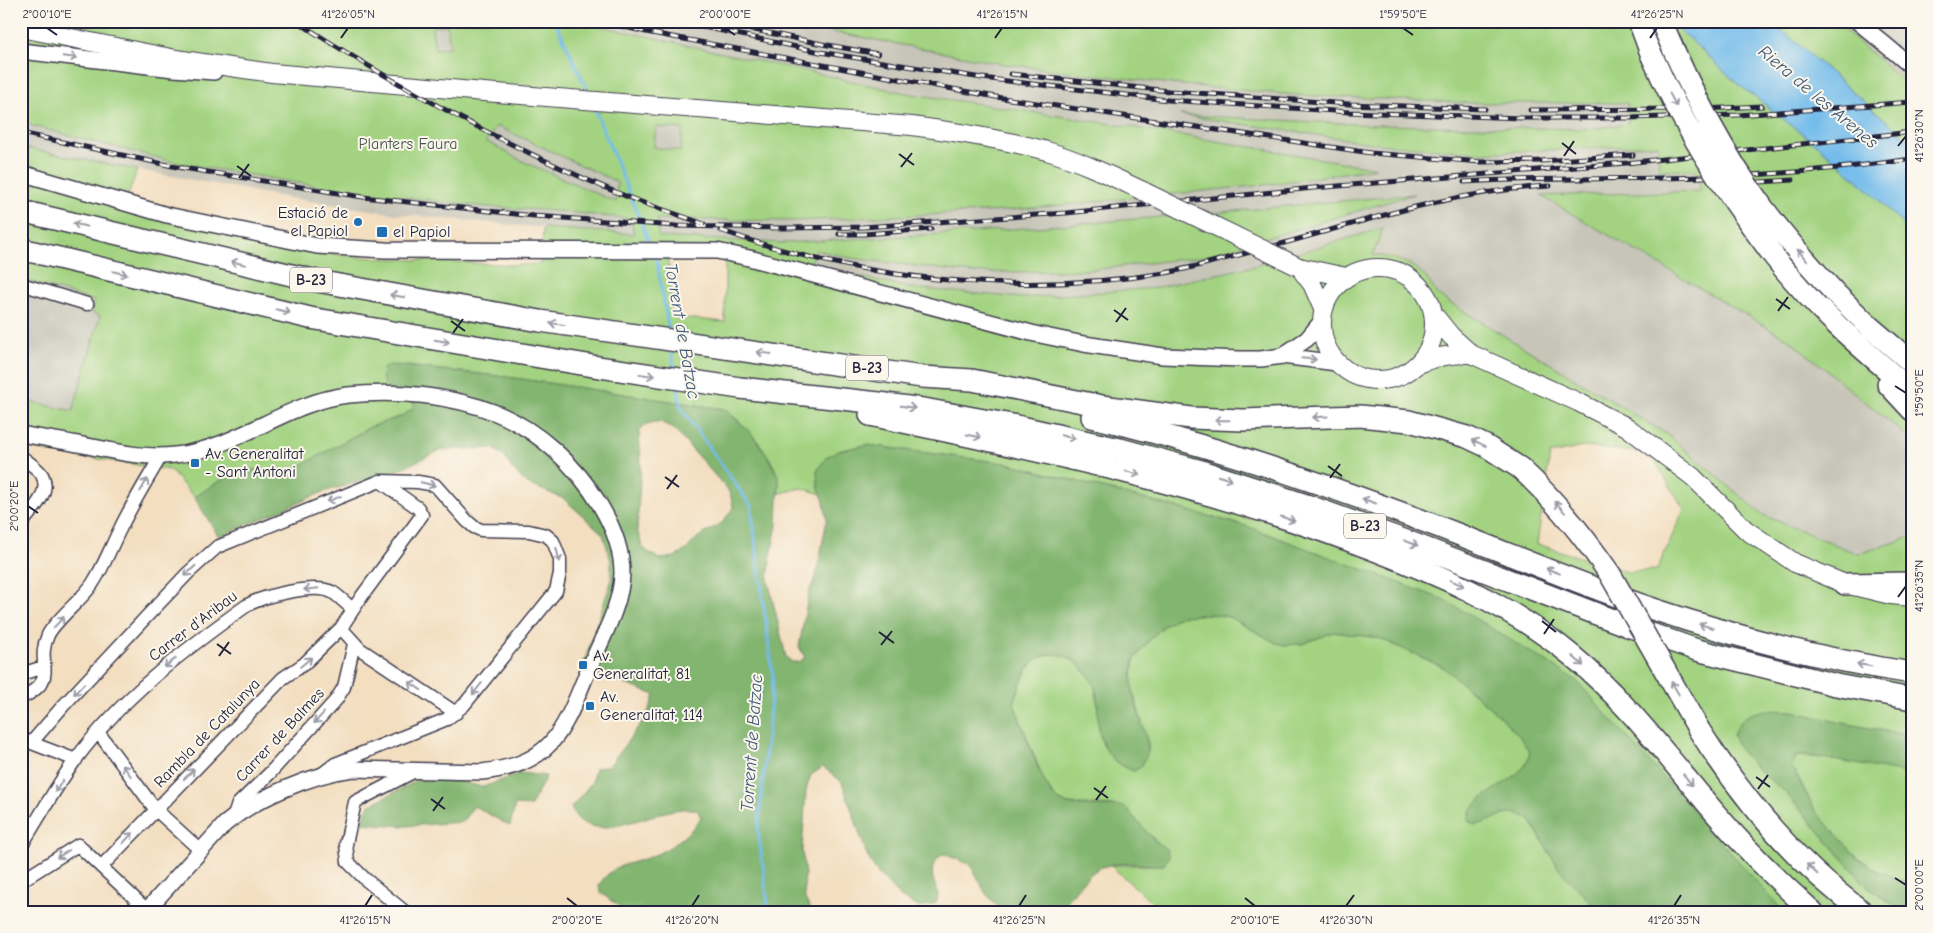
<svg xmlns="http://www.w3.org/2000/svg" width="1933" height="933" viewBox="0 0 1933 933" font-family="'Comic Neue',sans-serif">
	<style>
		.industrial { fill: #c6c5b8 }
		.green { fill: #a3d381; stroke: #627a5e; fill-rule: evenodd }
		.forest { fill: #82b56f; stroke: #526c55; fill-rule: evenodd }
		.water { fill: #73bceb; stroke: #4a6f93 }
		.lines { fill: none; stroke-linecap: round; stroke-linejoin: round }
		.stream { stroke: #73bceb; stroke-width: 3 }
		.minor-casing { stroke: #413e4f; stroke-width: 15 }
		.tertiary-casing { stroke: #413e4f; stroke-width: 18 }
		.secondary-casing { stroke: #413e4f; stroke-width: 20 }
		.motorway-casing { stroke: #413e4f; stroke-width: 24 }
		.minor { stroke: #fff; stroke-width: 12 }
		.tertiary { stroke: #fff; stroke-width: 15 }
		.secondary { stroke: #fff; stroke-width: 18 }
		.motorway { stroke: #fff; stroke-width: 21 }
		.rail-casing { stroke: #22223b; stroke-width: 5 }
		.rail { stroke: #fbf7ec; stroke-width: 3; stroke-dasharray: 9; stroke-linecap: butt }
		.secondary-bridge-casing { stroke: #413e4f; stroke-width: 20; stroke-linecap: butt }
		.motorway-bridge-casing { stroke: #413e4f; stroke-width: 24; stroke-linecap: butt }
		.secondary-bridge { stroke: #fff; stroke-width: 18 }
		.motorway-bridge { stroke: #fff; stroke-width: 21 }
		.oneway { stroke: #9c9ca7 }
		.ticks { fill: none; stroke: #22223b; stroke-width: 2 }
		.poi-dot { fill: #1f6fb2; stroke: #fbf7ec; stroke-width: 2 }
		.labels { text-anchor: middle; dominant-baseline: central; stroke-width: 4; stroke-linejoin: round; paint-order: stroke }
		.shield { fill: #fbf7ec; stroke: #636270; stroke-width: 1 }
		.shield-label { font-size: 15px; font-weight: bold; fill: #22223b }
		.park-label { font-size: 16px; fill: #495750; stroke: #fbf7ec }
		.poi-label { font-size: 16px; fill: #22223b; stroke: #fbf7ec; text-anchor: start }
		.street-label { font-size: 16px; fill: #22223b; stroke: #fbf7ec }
		.water-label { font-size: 18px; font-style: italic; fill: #3e5879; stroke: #fbf7ec }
		.neatline { fill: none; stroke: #22223b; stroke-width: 2 }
		.ticks-label { font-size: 12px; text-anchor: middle; fill: #22223b }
	</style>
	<rect width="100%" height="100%" fill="#fbf7ec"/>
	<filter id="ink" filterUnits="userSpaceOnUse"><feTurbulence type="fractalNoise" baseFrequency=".02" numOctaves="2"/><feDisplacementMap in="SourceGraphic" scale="10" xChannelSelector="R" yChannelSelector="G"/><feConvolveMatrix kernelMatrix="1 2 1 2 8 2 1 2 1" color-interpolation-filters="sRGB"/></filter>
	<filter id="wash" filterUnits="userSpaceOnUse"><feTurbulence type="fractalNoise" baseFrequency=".0096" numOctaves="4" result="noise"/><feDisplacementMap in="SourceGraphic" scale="20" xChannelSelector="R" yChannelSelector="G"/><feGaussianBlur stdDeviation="1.12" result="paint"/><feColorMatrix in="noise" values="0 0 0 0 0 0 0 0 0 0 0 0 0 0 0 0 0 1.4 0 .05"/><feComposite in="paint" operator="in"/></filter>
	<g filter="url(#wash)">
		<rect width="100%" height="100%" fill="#f3dec0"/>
		<path class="industrial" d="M 577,21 L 775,21 L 1004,64 L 1172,84 L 1294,95 L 1472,103 L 1627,103 L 1628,124 L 1590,129 L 1377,125 L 1188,115 L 1378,144 L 1481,153 L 1658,145 L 1696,170 L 1702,191 L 1542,197 L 1791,341 L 1912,440 L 1912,537 L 1858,554 L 1763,515 L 1668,435 L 1437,295 L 1431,283 L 1395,257 L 1373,255 L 1382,228 L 1254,266 L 1154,288 L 1023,298 L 910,288 L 810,266 L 816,250 L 850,258 L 972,273 L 1090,270 L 1207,256 L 1411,194 L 1224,212 L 976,232 L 783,243 L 659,237 L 657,219 L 796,221 L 1003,211 L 1273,184 L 1374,168 L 1132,127 L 906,93 Z
			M 1834,21 L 1912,21 L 1912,88 L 1908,85 Z
			M 447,25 L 450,48 L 435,49 L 432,26 Z
			M 21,123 L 178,163 L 329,188 L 487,207 L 557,211 L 632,219 L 634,234 L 536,227 L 396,214 L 290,198 L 35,151 L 21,147 Z
			M 497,126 L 618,182 L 616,202 L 520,160 L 486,141 Z
			M 656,127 L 683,129 L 680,151 L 654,147 Z
			M 21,279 L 94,301 L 100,315 L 73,411 L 21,400 Z"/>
		<path class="green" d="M 21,21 L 577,21 L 906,93 L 1132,127 L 1376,168 L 1273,184 L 1003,211 L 796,221 L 657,219 L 659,237 L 783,243 L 976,232 L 1224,212 L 1414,194 L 1207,256 L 1090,270 L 972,273 L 850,258 L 816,250 L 810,266 L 910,288 L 1023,298 L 1154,288 L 1254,266 L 1383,228 L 1373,255 C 1403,258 1423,266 1437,295 L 1668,435 L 1763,515 L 1858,554 L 1912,537 L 1912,736 L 1837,722 L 1792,711 L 1738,747 L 1755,767 L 1784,791 L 1866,885 L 1896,907 L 1912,912 L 1784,912 L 1702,822 L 1246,526 L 1011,464 L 867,445 L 841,450 L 817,471 L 821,494 L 801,488 L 778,494 C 779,489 780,483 778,478 C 773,455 743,422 724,409 L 508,377 L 397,365 L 415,407 L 402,416 L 370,427 L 295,469 C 279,474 262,468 245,470 C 231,473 207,489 194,497 L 170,470 L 21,447 L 21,400 L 73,411 L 100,316 L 91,312 L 94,301 L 21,279 L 21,147 L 137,170 L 124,207 L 284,248 L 359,257 L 515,265 L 541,264 L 543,228 L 634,234 L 631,219 L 557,211 L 487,207 L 329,188 L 178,163 L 21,123 ZM 447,25 L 450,47 L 435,49 L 432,27 ZM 497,126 L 617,182 L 616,202 L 520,160 L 486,141 ZM 656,127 L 683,129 L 680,151 L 654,147 ZM 710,254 L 725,259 L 725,322 L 673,317 L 668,258 ZM 1583,447 L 1650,453 L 1684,509 L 1657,570 L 1628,572 L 1537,544 L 1550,454 Z
			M 775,21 L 1670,21 L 1738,84 L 1826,152 L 1873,194 L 1912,234 L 1912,440 L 1791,341 L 1541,196 L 1701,191 L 1696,170 L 1659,170 L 1658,145 L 1481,153 L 1378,144 L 1180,115 L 1377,125 L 1590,129 L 1628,124 L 1627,103 L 1472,103 L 1294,95 L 1172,84 L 1004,64 Z
			M 1771,21 L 1834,21 L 1912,88 L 1912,143 Z
			M 1210,614 L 1229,617 L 1276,643 L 1302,644 L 1334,632 L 1380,638 L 1443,667 L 1503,719 L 1520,737 L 1530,753 C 1522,782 1486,790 1469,813 L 1498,818 C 1510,811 1519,812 1530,820 L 1559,869 L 1600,912 L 1167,912 L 1148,899 L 1110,865 L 1155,865 L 1160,844 L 1115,806 L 1068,804 L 1057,800 L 1044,781 L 1014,704 L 1025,671 L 1037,659 L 1055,653 L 1063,654 L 1078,664 L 1093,681 L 1096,692 L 1102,743 L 1114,760 L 1148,752 L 1148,744 L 1131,684 L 1134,660 L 1150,639 L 1168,622 L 1182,616 Z
			M 1796,756 L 1824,758 L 1912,774 L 1912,884 C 1901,880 1889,877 1879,872 C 1861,863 1827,828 1816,811 C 1807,797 1801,781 1792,767 Z"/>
		<path class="forest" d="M 390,365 L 508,377 L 724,409 L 747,429 L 753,436 L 768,457 L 779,478 L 777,525 L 771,555 L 768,580 L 786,657 L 792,662 L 799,662 L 805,657 L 799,647 L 809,591 L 816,577 L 827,519 L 824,502 L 818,486 L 817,471 L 826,457 L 841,450 L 867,445 L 1011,464 L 1246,526 L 1445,600 L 1576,680 L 1784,912 L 1600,912 L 1559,869 L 1530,820 C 1509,805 1497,821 1475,825 L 1468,821 C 1474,788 1521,787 1530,753 L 1520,737 L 1503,719 L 1443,667 L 1379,638 L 1334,632 L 1302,644 L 1284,645 L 1276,643 L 1229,617 L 1210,614 L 1183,616 L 1175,619 L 1161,628 L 1150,639 L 1134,660 L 1132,676 L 1133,694 L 1148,744 L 1148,752 L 1141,767 L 1134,771 C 1120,766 1109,758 1103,744 C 1095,727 1100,709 1096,692 C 1091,668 1059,642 1036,660 C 1023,670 1019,689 1014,704 C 1022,724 1043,791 1059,801 C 1073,808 1108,806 1124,806 L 1152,838 L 1166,849 L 1169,856 L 1164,865 C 1144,866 1122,860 1102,867 C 1080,876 1071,906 1049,912 C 1040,914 1014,912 1003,912 L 986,894 L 971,865 L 944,854 C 933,860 930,870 934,882 C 935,886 938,891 938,894 C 938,897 937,900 936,903 L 920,908 L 899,896 L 875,870 L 867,855 L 842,782 L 823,767 L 811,775 L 806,790 L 802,851 L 805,874 L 804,890 L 805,899 L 812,912 L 622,912 L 621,908 L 601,893 L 599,886 C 611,863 631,865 652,856 C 669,850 692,833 701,817 L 697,810 C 662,800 591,855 571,808 L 592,782 L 595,768 L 608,766 L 613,761 L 647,715 L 655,695 L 582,668 L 611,582 L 611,561 L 603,534 L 564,499 L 526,483 L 512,469 L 505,457 L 493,448 L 441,450 L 394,472 L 323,492 L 219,537 L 194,497 C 207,489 231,473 245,470 C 262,468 279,474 295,469 L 370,427 L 402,416 L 415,407 L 412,399 C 395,392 379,391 383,369 ZM 654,422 L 660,422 L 671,427 L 680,436 L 728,490 L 732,500 L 733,508 L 722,523 L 697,538 L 686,550 L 675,557 L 660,559 L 648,552 L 642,546 L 637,530 L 641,464 L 639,431 L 645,425 Z
			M 1766,710 L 1792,711 L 1837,722 L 1912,736 L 1912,774 L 1811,756 L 1796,756 L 1792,767 L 1816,812 L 1859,859 L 1880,872 L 1912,884 L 1912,912 L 1896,907 L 1866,885 L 1784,791 L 1765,776 L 1747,758 L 1738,747 L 1733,735 C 1739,718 1749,713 1766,710 Z
			M 521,773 L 546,776 L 531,806 L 515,805 L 510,826 L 474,806 L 462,822 L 405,826 L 362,823 L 368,806 L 418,780 L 459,781 L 483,787 Z"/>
		<path class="water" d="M 1670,21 L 1771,21 L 1912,143 L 1912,234 L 1873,194 L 1826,152 L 1738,84 Z"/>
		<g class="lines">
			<path class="stream" d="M 555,21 L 589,94
				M 594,107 L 651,247
				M 654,255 L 657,262 L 669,332
				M 671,348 L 675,372
				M 677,385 L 681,408 L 751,506 L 773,678 L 758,830 L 769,912"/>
		</g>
	</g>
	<g filter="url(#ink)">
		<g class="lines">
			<g class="minor-casing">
				<path id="minor" d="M 21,284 L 87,304
					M 21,456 C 26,461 39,469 42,475 C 52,493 31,511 21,524
					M 341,628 L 360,649 L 456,713
					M 21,674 L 44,667
					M 21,698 C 62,678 34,665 48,635 C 55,620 82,600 93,583 C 104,566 111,547 120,529 C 132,504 147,480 161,456
					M 98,732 L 155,809 L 200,850
					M 21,739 L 76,760
					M 32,742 L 63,706 L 149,614 L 188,573 L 217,547 L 380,481 L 418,482 L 435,485 L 467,521 L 474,527 L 481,530 L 529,531 L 546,535 L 553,541 L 560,559 L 560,573 L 556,591 L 464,705 L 447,719 L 335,764 L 322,774
					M 234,816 L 238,804 L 270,773 L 336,700 L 344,687 L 354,644
					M 21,846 C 39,818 56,786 76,759 C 122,697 183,651 246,606 C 262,596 315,583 332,592 C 339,596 346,604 353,609
					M 101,867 L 283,678 L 304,664 L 341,628 L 362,596 L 422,515 L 418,508 L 380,481
					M 21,881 L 78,845 L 147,910
					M 405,912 L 365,879 L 348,862 L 346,844 L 355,802 L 417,770"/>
			</g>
			<g class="tertiary-casing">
				<path id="tertiary" d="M 1857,21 L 1912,67
					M 21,51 L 174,69 L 214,72
					M 21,173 L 167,215 L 317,246 L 385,250 L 717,251 L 749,258 L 1035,334 L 1084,344 L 1163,356 L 1240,359 L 1261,359 L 1282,356 L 1337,363
					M 1282,356 L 1307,339 L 1321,322
					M 21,434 C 42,438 63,441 83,445 C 113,451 144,459 175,455 C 237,449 286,402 348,395 C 395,390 451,395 496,413 C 538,430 577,466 600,505 C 612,525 622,549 622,573 C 622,605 599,644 587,673 C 563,732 552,764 482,772 L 353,769 C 312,774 256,798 225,824 L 145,912"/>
			</g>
			<g class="secondary-casing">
				<path id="secondary" d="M 21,28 L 176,59 L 272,73 L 484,92 L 912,126 C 957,132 1002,139 1047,151 C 1081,161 1113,177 1145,192
					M 1299,267 L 1312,284 L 1323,309
					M 1299,267 L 1346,277
					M1322 324a56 56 0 1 1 112 0a56 56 0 1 1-112 0Z
					M 1434,315 L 1451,336 L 1471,354 L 1578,402 L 1627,427 L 1693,477 L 1746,530 L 1795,563 L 1845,584 L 1891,595 L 1912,597
					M 1416,365 C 1434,357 1450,353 1471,354"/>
			</g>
			<g class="motorway-casing">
				<path id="motorway" d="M 1639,21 L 1652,56
					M 21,211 L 317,281 L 540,321 L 922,377 L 972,380 L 1102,406 L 1191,418 L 1243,420 L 1360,416 L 1409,421 L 1467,437 L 1486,446 L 1520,468
					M 21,249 L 310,318 L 599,367 L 740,388 L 879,403 L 929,410 L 1012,425 L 1120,449 L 1201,471 L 1306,505 L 1409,542 L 1628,626 L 1697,650 L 1836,685 L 1912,699
					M 1773,255 C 1813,307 1862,349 1912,391
					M 1834,292 L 1871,328 L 1912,363
					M 1888,384 L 1912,410
					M 870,415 C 1037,450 1196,483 1356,543 C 1433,572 1507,602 1571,655 C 1627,701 1669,759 1716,814 C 1746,849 1778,881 1813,912
					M 1092,417 C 1209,444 1322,483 1434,525 C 1508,553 1581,585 1656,610 C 1740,638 1825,660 1912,673
					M 1845,584 L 1912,583
					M 1699,730 C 1743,799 1797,864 1863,912"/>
			</g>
			<use href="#minor" class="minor"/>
			<use href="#tertiary" class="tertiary"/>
			<use href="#secondary" class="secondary"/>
			<use href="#motorway" class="motorway"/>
			<g class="rail-casing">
				<path id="rail" d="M 296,21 C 399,87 505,146 618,193 C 646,205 675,213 704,224
					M 600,21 L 646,32 L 996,97 L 1371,153 L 1481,162 L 1541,161 L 1633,155
					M 676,21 L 820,52 L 982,78 L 1168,100 L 1349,112 L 1523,118 L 1627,118 L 1738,115 L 1912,102
					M 745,28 L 822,44 L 878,54
					M 1011,74 L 1169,91 L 1349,104 L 1485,109
					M 1705,109 L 1762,106
					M 1530,110 L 1685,109
					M 21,133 L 177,167 L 363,197 L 534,216 L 676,226 L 784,228 L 863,227 L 1066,213 L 1313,188 L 1626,163 L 1912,132
					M 1464,182 C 1544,177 1624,180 1703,177 C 1773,175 1842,169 1912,159
					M 1758,182 L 1793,180
					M 720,230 C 861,281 1017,296 1165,273 C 1187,269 1209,263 1231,257 C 1338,231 1440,191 1550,186
					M 839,234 L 864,234 L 931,229"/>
			</g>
			<use href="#rail" class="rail"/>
			<g class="secondary-bridge-casing">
				<path id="secondary-bridge" d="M 1145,192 L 1299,267"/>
			</g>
			<g class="motorway-bridge-casing">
				<path id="motorway-bridge" d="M 1661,21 C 1688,85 1722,152 1763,208 C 1785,237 1809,265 1834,292
					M 1652,56 C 1683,127 1727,194 1773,255
					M 1520,468 C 1555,500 1583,535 1610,574 L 1699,730"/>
			</g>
			<use href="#secondary-bridge" class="secondary-bridge"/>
			<use href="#motorway-bridge" class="motorway-bridge"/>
		</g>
		<defs><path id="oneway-shaft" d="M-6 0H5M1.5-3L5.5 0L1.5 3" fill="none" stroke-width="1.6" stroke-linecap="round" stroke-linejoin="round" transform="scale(1.25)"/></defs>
		<g class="oneway">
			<use href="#oneway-shaft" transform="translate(70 57) rotate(6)"/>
			<use href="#oneway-shaft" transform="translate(1673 100) rotate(62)"/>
			<use href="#oneway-shaft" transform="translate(80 225) rotate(-167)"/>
			<use href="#oneway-shaft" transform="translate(1802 255) rotate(-130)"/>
			<use href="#oneway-shaft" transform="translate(238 263) rotate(-167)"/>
			<use href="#oneway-shaft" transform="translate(120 273) rotate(13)"/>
			<use href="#oneway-shaft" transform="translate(397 296) rotate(-170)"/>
			<use href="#oneway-shaft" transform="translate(283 311) rotate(13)"/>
			<use href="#oneway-shaft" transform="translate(557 324) rotate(-172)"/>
			<use href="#oneway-shaft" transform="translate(442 341) rotate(10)"/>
			<use href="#oneway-shaft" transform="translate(764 353) rotate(-172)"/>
			<use href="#oneway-shaft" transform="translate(1309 359) rotate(5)"/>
			<use href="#oneway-shaft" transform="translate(647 375) rotate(8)"/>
			<use href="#oneway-shaft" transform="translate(908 407) rotate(9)"/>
			<use href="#oneway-shaft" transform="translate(1320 417) rotate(177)"/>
			<use href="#oneway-shaft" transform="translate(1222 420) rotate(-179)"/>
			<use href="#oneway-shaft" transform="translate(974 436) rotate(12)"/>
			<use href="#oneway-shaft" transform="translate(1068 437) rotate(13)"/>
			<use href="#oneway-shaft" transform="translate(1479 443) rotate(-155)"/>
			<use href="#oneway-shaft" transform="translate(1133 473) rotate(14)"/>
			<use href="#oneway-shaft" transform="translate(1225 478) rotate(17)"/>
			<use href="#oneway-shaft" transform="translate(428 484) rotate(13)"/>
			<use href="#oneway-shaft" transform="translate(144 485) rotate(-60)"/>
			<use href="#oneway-shaft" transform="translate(334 499) rotate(158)"/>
			<use href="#oneway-shaft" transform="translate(1369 501) rotate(-161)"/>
			<use href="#oneway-shaft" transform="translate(1560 507) rotate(-131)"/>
			<use href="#oneway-shaft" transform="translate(1288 519) rotate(19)"/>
			<use href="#oneway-shaft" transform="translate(1411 543) rotate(21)"/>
			<use href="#oneway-shaft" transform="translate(558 555) rotate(76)"/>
			<use href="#oneway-shaft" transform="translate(190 571) rotate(136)"/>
			<use href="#oneway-shaft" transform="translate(1553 571) rotate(-159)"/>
			<use href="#oneway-shaft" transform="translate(1457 583) rotate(25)"/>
			<use href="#oneway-shaft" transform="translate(311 589) rotate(174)"/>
			<use href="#oneway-shaft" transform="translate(59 622) rotate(-47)"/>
			<use href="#oneway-shaft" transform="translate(1706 626) rotate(-163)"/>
			<use href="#oneway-shaft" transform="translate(1578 661) rotate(41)"/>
			<use href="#oneway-shaft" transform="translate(306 662) rotate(-40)"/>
			<use href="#oneway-shaft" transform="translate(170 663) rotate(142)"/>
			<use href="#oneway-shaft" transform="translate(1864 665) rotate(-170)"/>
			<use href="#oneway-shaft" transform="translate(415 686) rotate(-146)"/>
			<use href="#oneway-shaft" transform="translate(1675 688) rotate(-120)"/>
			<use href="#oneway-shaft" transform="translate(79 689) rotate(133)"/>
			<use href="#oneway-shaft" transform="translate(477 689) rotate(129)"/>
			<use href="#oneway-shaft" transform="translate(319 718) rotate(132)"/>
			<use href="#oneway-shaft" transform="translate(127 771) rotate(-127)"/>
			<use href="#oneway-shaft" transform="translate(189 774) rotate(-46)"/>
			<use href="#oneway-shaft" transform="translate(1688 780) rotate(51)"/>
			<use href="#oneway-shaft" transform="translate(59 786) rotate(122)"/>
			<use href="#oneway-shaft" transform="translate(128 838) rotate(-47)"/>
			<use href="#oneway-shaft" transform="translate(63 854) rotate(148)"/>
			<use href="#oneway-shaft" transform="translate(1812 869) rotate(-136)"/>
		</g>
	</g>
	<path class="ticks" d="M 47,28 L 57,35M 725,28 L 735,35M 1403,28 L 1413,35M 341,38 L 348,28M 995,38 L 1002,28M 1650,38 L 1657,28M 1562,143 L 1576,154M 1898,146 L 1906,136M 899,154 L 914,165M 1564,156 L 1574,141M 237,166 L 251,176M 901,167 L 912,153M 239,178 L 249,164M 1776,299 L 1790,309M 1114,310 L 1128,320M 1778,311 L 1788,297M 451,321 L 465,331M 1116,322 L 1126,308M 453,333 L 463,319M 1895,386 L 1906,393M 1328,466 L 1342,476M 665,477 L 679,487M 1330,478 L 1340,464M 667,489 L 677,475M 28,506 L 38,513M 1898,597 L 1906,586M 1542,621 L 1556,632M 879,632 L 894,643M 1544,634 L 1554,619M 217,644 L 231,654M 881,645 L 892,631M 219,656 L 229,642M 1756,777 L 1770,787M 1094,788 L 1108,798M 1758,789 L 1768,775M 431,799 L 445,809M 1096,800 L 1106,786M 433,811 L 443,797M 1895,878 L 1906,885M 567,898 L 577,906M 1245,898 L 1255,906M 365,906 L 372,895M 692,906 L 699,895M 1019,906 L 1026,895M 1346,906 L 1354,895M 1674,906 L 1681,895"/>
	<g class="poi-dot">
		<circle cx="358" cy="222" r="5"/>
		<rect x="376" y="226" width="12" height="12" rx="2.5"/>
		<rect x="190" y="458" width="10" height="10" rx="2.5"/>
		<rect x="578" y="660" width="10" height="10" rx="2.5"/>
		<rect x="585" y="701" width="10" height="10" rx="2.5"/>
	</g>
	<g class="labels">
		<g class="shield">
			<rect x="290" y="267.5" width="42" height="25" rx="4"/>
			<rect x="846" y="355.5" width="42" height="25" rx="4"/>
			<rect x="1344" y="513.5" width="42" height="25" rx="4"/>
		</g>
		<g class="shield-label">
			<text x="311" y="280">B-23</text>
			<text x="867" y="368">B-23</text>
			<text x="1365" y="526">B-23</text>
		</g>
		<g class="park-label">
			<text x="408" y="144">Planters Faura</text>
		</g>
		<g class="poi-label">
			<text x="348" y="213" text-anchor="end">Estació de<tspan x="348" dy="18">el Papiol</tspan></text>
			<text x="393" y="232">el Papiol</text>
			<text x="205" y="454">Av. Generalitat<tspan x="205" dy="18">- Sant Antoni</tspan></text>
			<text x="593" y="656">Av.<tspan x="593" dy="18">Generalitat, 81</tspan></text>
			<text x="600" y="697">Av.<tspan x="600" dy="18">Generalitat, 114</tspan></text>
		</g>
		<g class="street-label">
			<text transform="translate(193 626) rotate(-37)">Carrer d'Aribau</text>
			<text transform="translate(207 733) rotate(-46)">Rambla de Catalunya</text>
			<text transform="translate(280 735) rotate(-47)">Carrer de Balmes</text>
		</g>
		<g class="water-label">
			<text transform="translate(1818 97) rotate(40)">Riera de les Arenes</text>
			<text transform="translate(682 331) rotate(80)">Torrent de Batzac</text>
			<text transform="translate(752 743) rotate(-86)">Torrent de Batzac</text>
		</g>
	</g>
	<rect width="1933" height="933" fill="none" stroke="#fbf7ec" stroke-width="55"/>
	<rect x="28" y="28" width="1878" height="878" class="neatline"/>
	<g class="ticks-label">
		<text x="47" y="18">2°00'10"E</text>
		<text x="348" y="18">41°26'05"N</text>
		<text x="725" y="18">2°00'00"E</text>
		<text x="1002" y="18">41°26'15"N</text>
		<text x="1403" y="18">1°59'50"E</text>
		<text x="1657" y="18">41°26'25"N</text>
		<text transform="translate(1919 136) rotate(-90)" y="4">41°26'30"N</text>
		<text transform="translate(1919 393) rotate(-90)" y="4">1°59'50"E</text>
		<text transform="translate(14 506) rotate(-90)" y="4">2°00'20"E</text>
		<text transform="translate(1919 586) rotate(-90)" y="4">41°26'35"N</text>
		<text transform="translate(1919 885) rotate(-90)" y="4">2°00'00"E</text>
		<text x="365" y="924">41°26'15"N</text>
		<text x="577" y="924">2°00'20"E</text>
		<text x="692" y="924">41°26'20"N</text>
		<text x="1019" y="924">41°26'25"N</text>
		<text x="1255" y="924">2°00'10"E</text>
		<text x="1346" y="924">41°26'30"N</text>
		<text x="1674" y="924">41°26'35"N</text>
	</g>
</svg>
